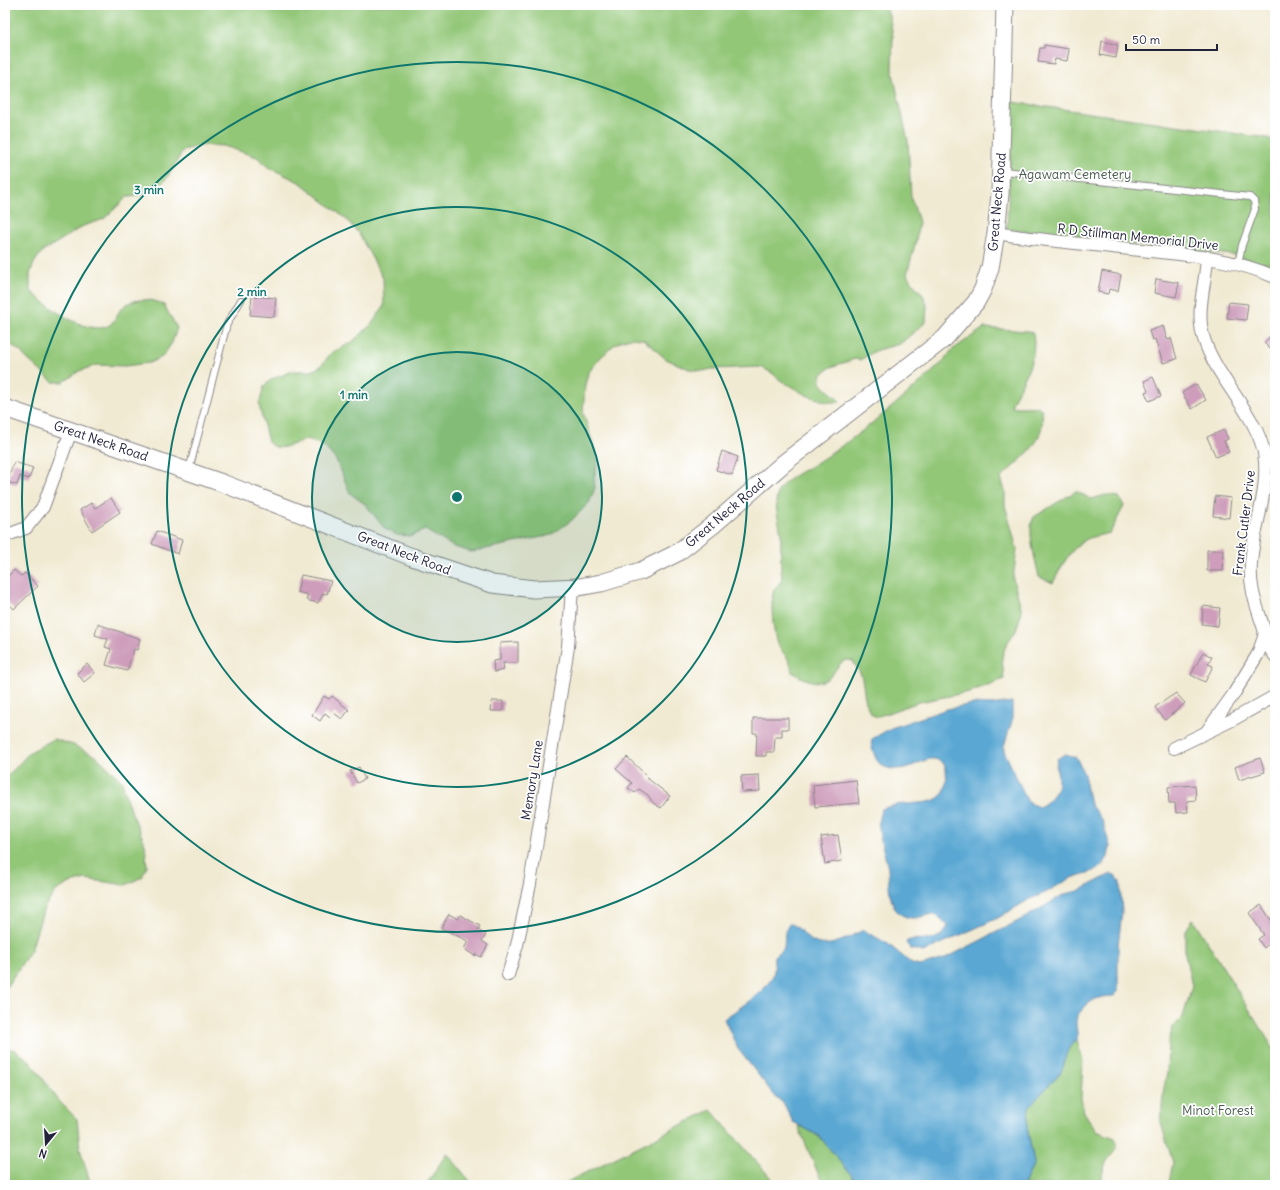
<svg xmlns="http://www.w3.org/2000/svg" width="1280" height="1190" viewBox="0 0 1280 1190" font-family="Delius,sans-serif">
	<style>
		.green { fill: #93c778; stroke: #5a745a }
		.water { fill: #5aa7d3; stroke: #3e6487 }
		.building { fill: #ce9dbb }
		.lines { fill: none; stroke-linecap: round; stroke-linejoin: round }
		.lane-casing { stroke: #8a8687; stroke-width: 8 }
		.street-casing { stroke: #8a8687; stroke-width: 14 }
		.secondary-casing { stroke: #8a8687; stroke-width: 19 }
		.lane { stroke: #fff; stroke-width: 6 }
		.street { stroke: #fff; stroke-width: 12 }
		.secondary { stroke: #fff; stroke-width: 17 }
		.ring { fill: none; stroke: #0f766e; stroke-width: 2 }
		.labels { text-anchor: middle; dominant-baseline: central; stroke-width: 3.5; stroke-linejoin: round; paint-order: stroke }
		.park-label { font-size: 13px; fill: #4a5c50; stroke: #fff }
		.street-label { font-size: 13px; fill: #22223b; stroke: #fff }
		.centre { fill: #0f766e; stroke: #fff; stroke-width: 2 }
		.ring-label { font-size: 12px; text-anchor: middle; font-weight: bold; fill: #0f766e; stroke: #fff; stroke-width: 3.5; stroke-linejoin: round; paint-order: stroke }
	</style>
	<rect width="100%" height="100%" fill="#fff"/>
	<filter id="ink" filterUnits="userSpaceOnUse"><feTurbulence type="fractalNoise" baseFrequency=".025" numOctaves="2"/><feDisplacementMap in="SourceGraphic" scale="8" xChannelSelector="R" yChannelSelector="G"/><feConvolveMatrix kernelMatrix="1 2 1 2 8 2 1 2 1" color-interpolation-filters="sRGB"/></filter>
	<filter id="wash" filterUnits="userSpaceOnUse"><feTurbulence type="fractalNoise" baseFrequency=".012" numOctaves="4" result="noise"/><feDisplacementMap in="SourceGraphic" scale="16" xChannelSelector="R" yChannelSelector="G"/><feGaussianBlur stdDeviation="0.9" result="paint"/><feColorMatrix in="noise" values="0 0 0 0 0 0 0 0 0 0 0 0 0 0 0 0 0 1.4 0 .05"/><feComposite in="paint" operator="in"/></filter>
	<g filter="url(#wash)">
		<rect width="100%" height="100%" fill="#f1ead3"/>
		<path class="green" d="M 5,5 L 885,5 L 889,15 L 893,36 L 892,69 L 908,141 L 911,197 L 919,222 L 916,241 L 907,274 L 910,280 L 923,295 L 927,305 L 926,322 L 900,344 L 877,350 L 860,360 L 855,359 L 831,367 L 822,374 L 820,380 C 824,390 834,393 840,402 L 827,402 L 806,395 L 780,380 L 772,373 L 761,367 L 711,369 L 703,371 L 689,369 L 666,359 L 643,339 L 631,338 L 623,340 L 614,345 L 600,358 L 588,373 L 585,385 L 583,412 L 598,460 L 594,478 L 595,488 L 589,503 L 572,520 L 551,535 L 472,552 L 454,547 L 425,530 L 411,536 L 397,535 L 385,529 L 366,505 L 350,493 L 336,460 L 324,446 L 307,439 C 296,443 277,454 268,442 L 259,405 L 264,386 L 272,379 L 293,371 L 312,371 L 321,366 L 331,353 L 351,343 L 371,325 L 384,306 L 383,278 L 359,234 L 346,219 L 301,183 L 268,167 L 257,157 L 224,146 L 205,145 L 183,150 C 168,177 161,196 127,197 L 104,219 L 83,226 L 42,252 L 34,263 L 30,274 L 30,290 C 45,305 86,336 108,326 C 114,323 117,314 121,309 C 131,297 152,298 164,305 L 177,328 L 172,343 L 162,357 L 149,363 L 125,366 L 97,365 L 79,371 L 64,382 L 53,382 L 25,357 L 21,352 L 5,340 Z
			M 1012,102 L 1268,138 L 1275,141 L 1275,271 L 1233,255 L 1118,243 L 1007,229 Z
			M 984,328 L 1027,331 L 1033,333 C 1038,361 1021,382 1011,406 C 1020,409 1034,404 1042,409 C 1046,446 1023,455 1001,478 L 1005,491 L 1005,505 L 1017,549 L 1013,579 L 1022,611 L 1016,630 L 1006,645 L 1002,657 L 1004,679 L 969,692 L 919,702 L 876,717 C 863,710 865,688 861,675 C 859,670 855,666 853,661 C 830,653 840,702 792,672 C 790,655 782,655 777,643 C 773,633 770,600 774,590 C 776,587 779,584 782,580 C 780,565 781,550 781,535 C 780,521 772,503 779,490 C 783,481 804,470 813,465 C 860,436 901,400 942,363 L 952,350 Z
			M 1076,491 L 1091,499 L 1106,495 L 1119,497 L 1124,506 L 1110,533 C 1102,535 1092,536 1085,540 C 1070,549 1061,567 1053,583 L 1039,577 C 1036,562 1026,530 1034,517 Z
			M 54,739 L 73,745 L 96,756 L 122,781 L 127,801 L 145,844 L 147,866 L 142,877 L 126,885 L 85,879 L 70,883 L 56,891 L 44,908 L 31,950 L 5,989 L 5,779 L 30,752 Z
			M 1193,919 L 1275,1051 L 1275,1185 L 1168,1185 L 1173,1163 L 1161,1123 L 1163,1093 L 1167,1073 L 1168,1043 L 1173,1027 L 1183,1017 L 1192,986 L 1185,954 L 1185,932 Z
			M 1077,1040 L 1083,1061 L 1081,1098 L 1084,1112 L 1096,1131 L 1115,1138 C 1120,1153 1112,1151 1106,1163 C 1103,1169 1101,1178 1101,1185 L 1024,1185 L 1034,1163 L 1027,1127 L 1029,1107 L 1064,1065 L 1065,1053 L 1071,1044 Z
			M 5,1048 L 15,1050 L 30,1061 L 59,1101 L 77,1119 L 80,1149 L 91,1185 L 5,1185 Z
			M 711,1110 L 777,1185 L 561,1185 Z
			M 798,1126 C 821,1131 846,1165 857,1185 L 823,1185 Z
			M 447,1153 L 473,1185 L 426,1185 Z"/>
		<path class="water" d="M 1012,702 L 1012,721 L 1004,746 L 1004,751 L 1028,802 L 1038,807 C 1048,804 1058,792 1058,781 C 1058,773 1055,767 1057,759 L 1065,754 L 1076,757 L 1084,774 L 1090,804 L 1102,820 L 1110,846 L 1108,857 L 1103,865 L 1094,871 L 1071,878 L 1045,893 L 1030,899 L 998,918 L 923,952 L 911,949 L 906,943 L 907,941 C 923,936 938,946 948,926 C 929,902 922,926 902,915 C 888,908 889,882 888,869 C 885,852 873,825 882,809 C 890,806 898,804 906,804 C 930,802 950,804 946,770 C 946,764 940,760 934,759 C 927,758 920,763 914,765 C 901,771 880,772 875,756 C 873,750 870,745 872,739 L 891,728 L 947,709 L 972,704 L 990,705 Z
			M 1111,874 L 1115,875 L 1120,882 L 1122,912 L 1118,945 L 1118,991 L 1114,996 C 1098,997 1093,998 1081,1011 C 1078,1014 1076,1017 1076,1022 C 1076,1029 1078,1033 1077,1040 C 1064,1048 1067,1060 1061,1072 L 1029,1107 L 1027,1127 L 1034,1163 L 1024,1185 L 857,1185 L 852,1176 L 819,1136 L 793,1122 L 784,1104 L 774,1095 L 738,1049 L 724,1019 C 738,1008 772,989 774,971 C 775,966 773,961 774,956 L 784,948 L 785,932 L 789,923 C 797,925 802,933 808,938 C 824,953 848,938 863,930 L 888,944 L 912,964 L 920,966 L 944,959 L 1028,916 L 1065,894 L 1078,891 Z"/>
		<g id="blocks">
			<path class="building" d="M 1102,41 L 1118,45 L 1116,58 L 1100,55 Z
				M 1044,45 L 1069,49 L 1067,61 L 1055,59 L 1054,64 L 1038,62 L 1040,48 L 1044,48 Z
				M 1102,271 L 1121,275 L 1118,291 L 1109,289 L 1108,294 L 1098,292 Z
				M 1156,279 L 1179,283 L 1176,297 L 1154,293 Z
				M 252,296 L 276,298 L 274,317 L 250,315 Z
				M 1229,302 L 1248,304 L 1246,320 L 1227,318 Z
				M 1163,326 L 1167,339 L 1171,338 L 1177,359 L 1163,363 L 1155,339 L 1152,340 L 1149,331 Z
				M 1275,331 L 1275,354 L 1264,343 Z
				M 1153,377 L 1161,396 L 1149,401 L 1145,392 L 1148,391 L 1144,381 Z
				M 1196,384 L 1206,400 L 1192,409 L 1182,393 Z
				M 1224,430 L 1228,439 L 1224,441 L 1229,452 L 1216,457 L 1207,437 Z
				M 722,451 L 738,457 L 732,475 L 716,470 Z
				M 14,462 L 33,468 L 29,479 L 20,476 L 17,485 L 7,482 Z
				M 1215,496 L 1231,498 L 1229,518 L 1213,516 Z
				M 111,498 L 120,512 L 92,531 L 80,510 L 91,503 L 95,508 Z
				M 157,531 L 182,540 L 178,554 L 152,544 Z
				M 1207,550 L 1224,550 L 1223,571 L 1207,571 Z
				M 14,570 L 21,576 L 25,573 L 38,586 L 14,609 L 5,600 L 5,579 Z
				M 301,575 L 331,581 L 327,594 L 323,593 L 318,603 L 306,600 L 308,595 L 297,592 Z
				M 1203,606 L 1220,608 L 1218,626 L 1202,624 Z
				M 98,624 L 140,639 L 137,650 L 134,649 L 127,671 L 106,665 L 111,649 L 105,647 L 108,639 L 95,635 Z
				M 518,642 L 518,663 L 503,663 L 504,670 L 494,672 L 493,661 L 500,660 L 500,643 Z
				M 1203,652 L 1212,657 L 1208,664 L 1213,666 L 1205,682 L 1191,675 Z
				M 87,664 L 95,673 L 84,682 L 77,673 Z
				M 1176,693 L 1185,703 L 1165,720 L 1155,707 Z
				M 324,696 L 329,699 L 332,696 L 349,710 L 342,719 L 334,713 L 330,717 L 325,713 L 320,721 L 312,715 Z
				M 492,701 L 503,701 L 503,711 L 491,711 Z
				M 753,718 L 788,718 L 788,729 L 782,729 L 782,737 L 775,737 L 774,752 L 766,752 L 766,756 L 756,756 L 757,733 L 753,733 Z
				M 627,757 L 648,777 L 647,778 L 670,796 L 661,808 L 653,803 L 648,795 L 639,789 L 635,793 L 628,788 L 632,783 L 616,769 Z
				M 1260,758 L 1265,772 L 1239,780 L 1235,767 Z
				M 359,767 L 365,779 L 357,783 L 350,771 Z
				M 759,775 L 760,791 L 742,792 L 741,776 Z
				M 856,780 L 859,803 L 815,807 L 813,785 Z
				M 1195,785 L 1196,800 L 1187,801 L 1188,812 L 1176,813 L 1175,803 L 1169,803 L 1168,787 Z
				M 838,835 L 842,861 L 825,864 L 821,837 Z
				M 1261,905 L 1275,926 L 1275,950 L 1270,943 L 1264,948 L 1258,939 L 1264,935 L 1249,913 Z
				M 449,914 L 458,919 L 460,915 L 480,926 L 478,930 L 486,935 L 482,941 L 488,945 L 481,957 L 476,954 L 475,956 L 464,949 L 468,941 L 441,928 Z"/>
		</g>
	</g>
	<g filter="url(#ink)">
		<use href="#blocks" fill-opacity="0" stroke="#8a8687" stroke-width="1"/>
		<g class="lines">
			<g class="lane-casing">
				<path id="lane" d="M 1003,171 L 1250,197 L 1254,201 L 1255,209 L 1242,245 L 1238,264
					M 189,470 L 227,324 L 241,300"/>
			</g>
			<g class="street-casing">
				<path id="street" d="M 996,233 C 1045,241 1093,245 1141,250 C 1187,255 1232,258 1275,277
					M 1207,257 C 1206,284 1195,312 1204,339 C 1216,378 1257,415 1264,453 C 1270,491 1253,527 1251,564 C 1249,588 1257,607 1264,629 C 1265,632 1264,635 1264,638 C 1266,644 1272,651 1275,656
					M 5,536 L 26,528 L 43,507 L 71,431
					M 1207,731 L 1233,695 L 1258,654 L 1264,637
					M 1174,748 L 1232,720 L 1275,696
					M 508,975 L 517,945 L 530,884 L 568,647 L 572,588"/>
			</g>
			<g class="secondary-casing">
				<path id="secondary" d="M 5,408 L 222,483 L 412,557 L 492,584 L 534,589 L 579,587 L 601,583 L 641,571 L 677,553 L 713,525 L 784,463 L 945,338 L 976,302 L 983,289 L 990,268 L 996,233 L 1000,194 L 1005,5"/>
			</g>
			<use href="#lane" class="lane"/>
			<use href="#street" class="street"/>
			<use href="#secondary" class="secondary"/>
		</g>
	</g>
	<circle cx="457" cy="497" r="145" fill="#0f766e" fill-opacity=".12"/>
	<g class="ring">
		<circle cx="457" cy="497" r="145"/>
		<circle cx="457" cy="497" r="290"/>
		<circle cx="457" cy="497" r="435"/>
	</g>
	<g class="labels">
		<g class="park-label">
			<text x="1075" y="174">Agawam Cemetery</text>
			<text x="1218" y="1110">Minot Forest</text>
		</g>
		<g class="street-label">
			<text transform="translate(997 202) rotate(-85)">Great Neck Road</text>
			<text transform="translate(1138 237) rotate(6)">R D Stillman Memorial Drive</text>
			<text transform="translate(101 441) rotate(19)">Great Neck Road</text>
			<text transform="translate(725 513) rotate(-40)">Great Neck Road</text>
			<text transform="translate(1244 523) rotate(-83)">Frank Cutler Drive</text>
			<text transform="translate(404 553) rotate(21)">Great Neck Road</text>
			<text transform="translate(532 780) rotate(-81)">Memory Lane</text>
		</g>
	</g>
	<circle cx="457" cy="497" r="6" class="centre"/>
	<g class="ring-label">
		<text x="149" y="194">3 min</text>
		<text x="252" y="296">2 min</text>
		<text x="354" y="399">1 min</text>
	</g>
	<rect width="1280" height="1190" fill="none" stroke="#fff" stroke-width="20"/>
	<g transform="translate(46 1144) rotate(198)" stroke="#ffffff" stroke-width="3" paint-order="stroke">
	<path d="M0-3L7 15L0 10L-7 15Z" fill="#22223b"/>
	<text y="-6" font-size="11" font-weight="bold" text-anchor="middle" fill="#22223b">N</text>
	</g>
	<path d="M1126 44v6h91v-6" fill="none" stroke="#22223b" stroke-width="2"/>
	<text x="1132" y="44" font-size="12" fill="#22223b" stroke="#ffffff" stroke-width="3" paint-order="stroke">50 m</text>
</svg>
